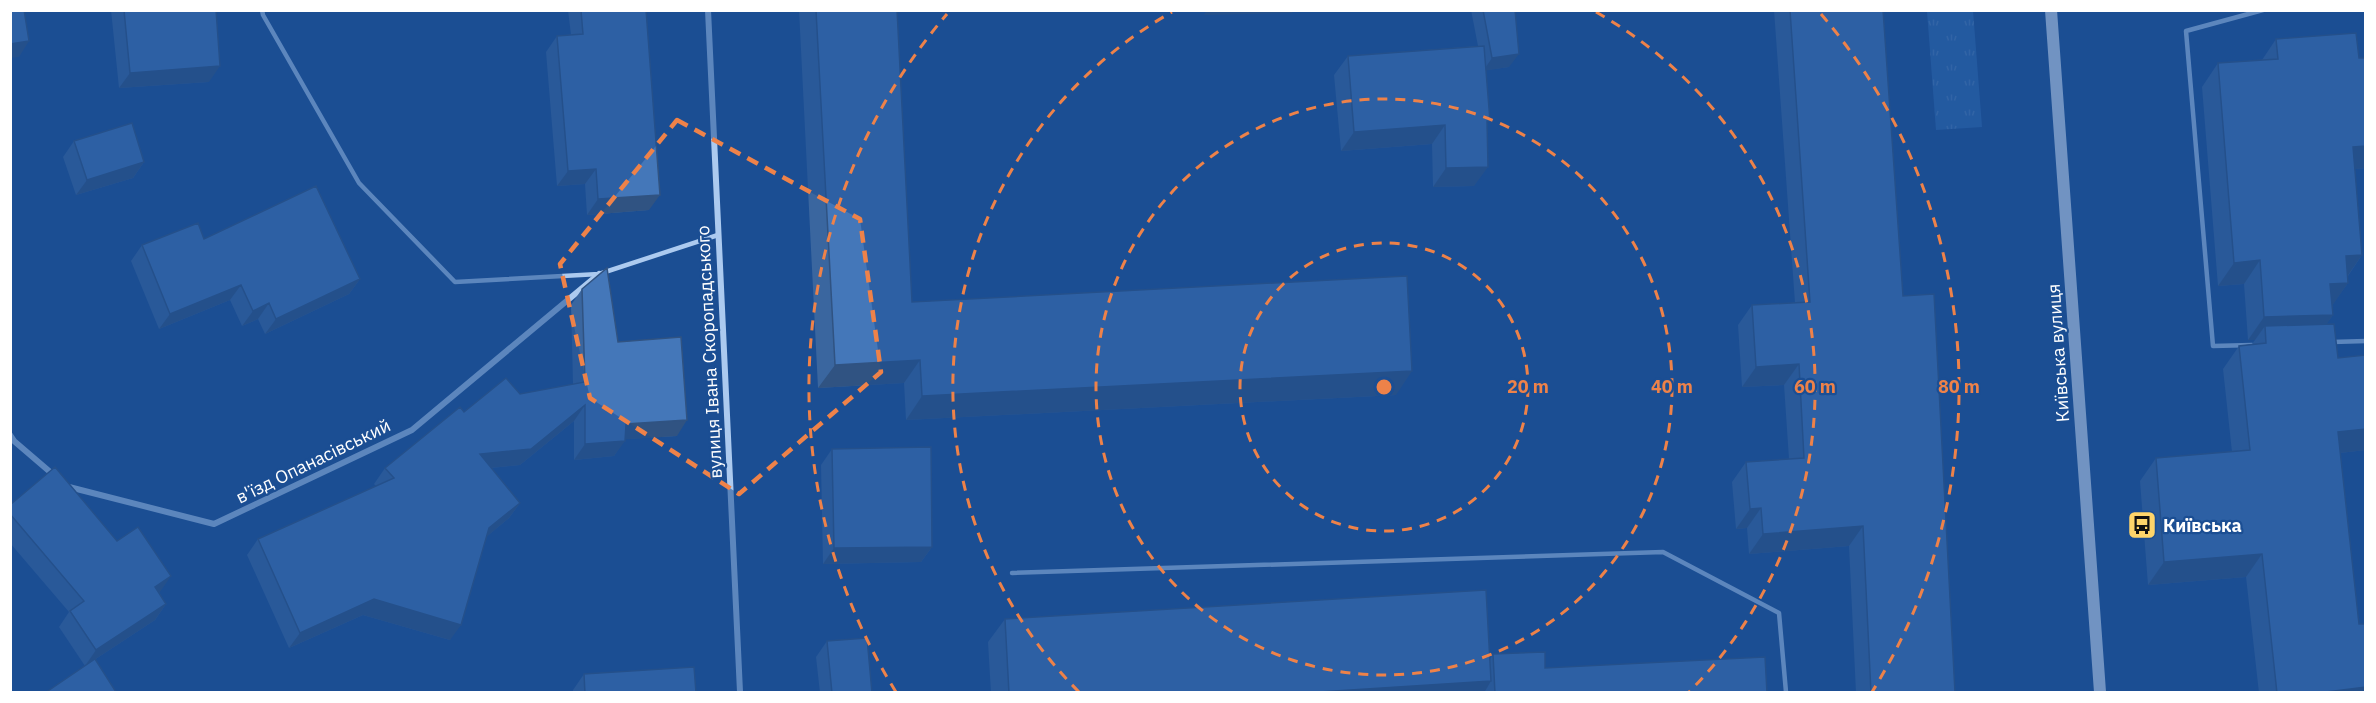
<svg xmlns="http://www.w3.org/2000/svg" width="2376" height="703" viewBox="0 0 2376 703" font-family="'IBM Plex Sans',sans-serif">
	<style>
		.grass { fill: url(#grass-tufts) }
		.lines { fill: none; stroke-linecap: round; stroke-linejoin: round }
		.lane { stroke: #accaef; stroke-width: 4.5 }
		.street { stroke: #accaef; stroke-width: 6 }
		.secondary { stroke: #d9e7fa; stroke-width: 12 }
		.wall { fill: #3a669f }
		.shaded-wall { fill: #305382 }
		.building { fill: #4477b9; stroke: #305382; stroke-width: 1.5 }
		.marked { fill: none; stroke: #ee8249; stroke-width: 4.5; stroke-dasharray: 12 8; stroke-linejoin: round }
		.ring { fill: none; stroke: #ee8249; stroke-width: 3; stroke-dasharray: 10 8 }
		.labels { text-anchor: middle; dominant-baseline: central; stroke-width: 4.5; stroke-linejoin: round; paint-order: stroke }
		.street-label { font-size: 18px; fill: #fff; stroke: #1b4e93 }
		.poi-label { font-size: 18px; font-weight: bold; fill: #fff; stroke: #1b4e93; text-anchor: start }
		.centre { fill: #ee8249; stroke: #1b4e93; stroke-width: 3 }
		.ring-label { font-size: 18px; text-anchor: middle; font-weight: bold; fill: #ee8249; stroke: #1b4e93; stroke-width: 4.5; stroke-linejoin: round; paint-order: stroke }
	</style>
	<defs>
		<pattern id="grass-tufts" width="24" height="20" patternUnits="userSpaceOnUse" patternTransform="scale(1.5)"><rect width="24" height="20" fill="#2e68b0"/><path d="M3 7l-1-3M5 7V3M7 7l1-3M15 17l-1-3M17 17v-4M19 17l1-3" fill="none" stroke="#4d7fbc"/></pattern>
	</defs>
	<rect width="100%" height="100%" fill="#1b4e93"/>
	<path class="grass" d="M 1927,11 L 1973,11 L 1982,127 L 1936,130 Z"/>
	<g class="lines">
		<path class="lane" d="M 262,10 L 263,15 L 359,183 L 455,282 L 599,274 L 718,235
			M 2332,342 L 2366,341
			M 2252,345 L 2213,346 L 2186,31 L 2263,10
			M 1012,573 L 1663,552 L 1779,613 L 1786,692"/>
		<path class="street" d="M 708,10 L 740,692
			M 10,435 L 14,441 L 56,477
			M 69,487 L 214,524 L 412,430 L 599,274"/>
		<path class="secondary" d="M 2051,10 L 2100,692"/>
	</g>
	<path class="wall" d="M 111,10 L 216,10 L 209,82 L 119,88 Z
		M 568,10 L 646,10 L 649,210 L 587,215 L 585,184 L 557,186 L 546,52 L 557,36 L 571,35 Z
		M 799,10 L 897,10 L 912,302 L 1396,395 L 906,420 L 904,383 L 818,388 Z
		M 1471,10 L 1515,10 L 1509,67 L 1486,70 L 1487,126 L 1474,186 L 1433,187 L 1432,144 L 1341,151 L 1334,75 L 1348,56 L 1478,46 Z
		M 1774,10 L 1883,10 L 1903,296 L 1955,693 L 1856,693 L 1849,546 L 1749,554 L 1747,528 L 1736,529 L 1732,482 L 1746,462 L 1789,459 L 1784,385 L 1742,387 L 1738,325 L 1752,305 L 1795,303 Z
		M 2276,39 L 2359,58 L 2366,58 L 2366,168 L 2355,169 L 2362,255 L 2348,276 L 2348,283 L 2332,305 L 2333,315 L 2326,324 L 2338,358 L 2366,355 L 2366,450 L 2340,453 L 2366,693 L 2259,693 L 2246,577 L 2148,585 L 2140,481 L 2156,458 L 2232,452 L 2223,369 L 2239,346 L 2252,344 L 2255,340 L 2248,340 L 2244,284 L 2218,286 L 2202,87 L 2218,63 L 2262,60 Z
		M 74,141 L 144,162 L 133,178 L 76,195 L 63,157 Z
		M 142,245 L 360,279 L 349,294 L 265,334 L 258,319 L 242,326 L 230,300 L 159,329 L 131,261 Z
		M 582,289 L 618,342 L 677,436 L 625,439 L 614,456 L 574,460 L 574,421 L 520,465 L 491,468 L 520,503 L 509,518 L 486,537 L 450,640 L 363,615 L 289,648 L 247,555 L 258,539 L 376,486 L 374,484 L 385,468 L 464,412 L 520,394 L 573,384 L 571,305 Z
		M 832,449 L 932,547 L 921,562 L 823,564 L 821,465 Z
		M 10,505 L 160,592 L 158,593 L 166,604 L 155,620 L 85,666 L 59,627 L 69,612 L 10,543 Z
		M 1005,619 L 1490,659 L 1493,654 L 1545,668 L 1767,693 L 991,693 L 988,642 Z
		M 827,641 L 872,693 L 820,693 L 816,657 Z
		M 584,674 L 696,693 L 573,693 L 573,690 Z"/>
	<path class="shaded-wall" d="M 1207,10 L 1294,10 L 1292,13 L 1204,15 Z
		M 29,41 L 19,57 L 10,58 L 10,44 Z
		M 1519,54 L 1509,67 L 1483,71 L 1492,58 Z
		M 220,66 L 209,82 L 119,88 L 130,73 Z
		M 1445,125 L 1432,144 L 1341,151 L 1354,132 Z
		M 2366,146 L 2366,168 L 2337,171 L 2353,147 Z
		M 144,162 L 133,178 L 76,195 L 87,180 Z
		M 1488,167 L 1474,186 L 1433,187 L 1446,168 Z
		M 596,169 L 585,184 L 557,186 L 568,171 Z
		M 660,195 L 649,210 L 587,215 L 598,199 Z
		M 2362,255 L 2346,278 L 2346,256 Z
		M 2260,260 L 2244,284 L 2218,286 L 2234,263 Z
		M 360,279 L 349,294 L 265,334 L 276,319 Z
		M 2348,283 L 2332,306 L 2330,284 Z
		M 241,285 L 230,300 L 159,329 L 170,314 Z
		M 269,303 L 258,319 L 242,326 L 253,311 Z
		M 2333,315 L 2317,338 L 2265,326 L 2255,340 L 2248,340 L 2264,317 Z
		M 920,360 L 904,383 L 818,388 L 835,365 Z
		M 1799,364 L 1784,385 L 1742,387 L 1756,367 Z
		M 1412,371 L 1396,395 L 906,420 L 922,396 Z
		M 585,405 L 574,421 L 520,465 L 469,470 L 480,454 Z
		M 687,420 L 677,436 L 615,440 L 626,424 Z
		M 2366,429 L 2366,450 L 2322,455 L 2338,432 Z
		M 625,441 L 614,456 L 574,460 L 585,444 Z
		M 520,503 L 509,518 L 478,544 L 489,528 Z
		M 1761,508 L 1747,528 L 1736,529 L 1750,509 Z
		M 1863,526 L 1849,546 L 1749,554 L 1763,534 Z
		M 932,547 L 921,562 L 823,564 L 834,548 Z
		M 2262,554 L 2246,577 L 2148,585 L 2164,562 Z
		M 171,576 L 160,592 L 144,602 L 155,587 Z
		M 374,599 L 461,625 L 450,640 L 363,615 L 289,648 L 300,633 Z
		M 166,604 L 155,620 L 85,666 L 96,650 Z
		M 1491,681 L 1484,693 L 1303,693 Z
		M 2366,687 L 2366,693 L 2318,693 Z"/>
	<path class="building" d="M 10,10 L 24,10 L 29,41 L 10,44 Z
		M 124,10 L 216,10 L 220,66 L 130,73 Z
		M 581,10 L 646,10 L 660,195 L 598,199 L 596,169 L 568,171 L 557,36 L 583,34 Z
		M 816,10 L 897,10 L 912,302 L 1407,276 L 1412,371 L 922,396 L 920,360 L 835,365 Z
		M 1483,10 L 1515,10 L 1519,54 L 1492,58 Z
		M 1790,10 L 1883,10 L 1903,296 L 1934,294 L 1955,693 L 1871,693 L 1863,526 L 1763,534 L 1761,508 L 1750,509 L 1746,462 L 1804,458 L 1799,364 L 1756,367 L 1752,305 L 1810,302 Z
		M 2356,33 L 2359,58 L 2366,58 L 2366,146 L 2353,147 L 2362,255 L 2346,256 L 2348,283 L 2330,284 L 2333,315 L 2264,317 L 2260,260 L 2234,263 L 2218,63 L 2278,59 L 2276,39 Z
		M 1484,46 L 1490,121 L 1487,121 L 1488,167 L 1446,168 L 1445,125 L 1354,132 L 1348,56 Z
		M 132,123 L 144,162 L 87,180 L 74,141 Z
		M 316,186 L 360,279 L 276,319 L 269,303 L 253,311 L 241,285 L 170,314 L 142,245 L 198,223 L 204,239 Z
		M 607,268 L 618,342 L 681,337 L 687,420 L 626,424 L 625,441 L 585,444 L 585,405 L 531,449 L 480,454 L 520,503 L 489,528 L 461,625 L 374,599 L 300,633 L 258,539 L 394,478 L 385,468 L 460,407 L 464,412 L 506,378 L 520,394 L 585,382 L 582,289 Z
		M 2334,324 L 2338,358 L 2366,355 L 2366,429 L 2338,432 L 2359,624 L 2366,624 L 2366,687 L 2318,693 L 2277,693 L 2262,554 L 2164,562 L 2156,458 L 2250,450 L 2239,346 L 2266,343 L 2265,326 Z
		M 931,447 L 932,547 L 834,548 L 832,449 Z
		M 55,467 L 117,541 L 138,527 L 171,576 L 155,587 L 166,604 L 96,650 L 70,611 L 84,601 L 10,514 L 10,505 Z
		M 1486,590 L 1491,681 L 1303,693 L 1009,693 L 1005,619 Z
		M 867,638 L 872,693 L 832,693 L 827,641 Z
		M 1545,652 L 1545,668 L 1765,657 L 1767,693 L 1495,693 L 1493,654 Z
		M 95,659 L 116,692 L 45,693 Z
		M 694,667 L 696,693 L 585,693 L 584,674 Z"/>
	<path d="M0 0H2376V703H0ZM 677,120 L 860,219 L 881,372 L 739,494 L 590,398 L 560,264 Z" fill="#1b4e93" fill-opacity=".55" fill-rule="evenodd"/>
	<path class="marked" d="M 677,120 L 860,219 L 881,372 L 739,494 L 590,398 L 560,264 Z"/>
	<g class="ring">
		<circle cx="1384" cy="387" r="144"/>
		<circle cx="1384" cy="387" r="288"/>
		<path d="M1079 692A431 431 0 0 1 1172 12M1596 12A431 431 0 0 1 1689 692"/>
		<path d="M896 692A575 575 0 0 1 947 14M1821 14A575 575 0 0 1 1872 692"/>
	</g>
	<defs>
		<g id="bus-square" transform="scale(1.5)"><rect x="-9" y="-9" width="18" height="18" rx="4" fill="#ffd56a" stroke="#1b4e93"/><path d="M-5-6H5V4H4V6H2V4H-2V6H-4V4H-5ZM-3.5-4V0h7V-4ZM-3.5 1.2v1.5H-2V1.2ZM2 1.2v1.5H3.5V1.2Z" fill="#111"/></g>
	</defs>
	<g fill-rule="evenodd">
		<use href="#bus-square" x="2142" y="525"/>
	</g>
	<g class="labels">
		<g class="street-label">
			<text transform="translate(709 352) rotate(-93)">вулиця Івана Скоропадського</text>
			<text transform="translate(2058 353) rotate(-94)">Київська вулиця</text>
			<text transform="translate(313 461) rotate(-26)">в'їзд Опанасівський</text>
		</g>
		<g class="poi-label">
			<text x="2163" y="525">Київська</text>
		</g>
	</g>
	<circle cx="1384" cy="387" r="9" class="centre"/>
	<g class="ring-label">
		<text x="1528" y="393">20 m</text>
		<text x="1672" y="393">40 m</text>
		<text x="1815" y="393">60 m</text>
		<text x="1959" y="393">80 m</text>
	</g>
	<rect width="2376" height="703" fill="none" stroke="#ffffff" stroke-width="24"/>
</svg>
